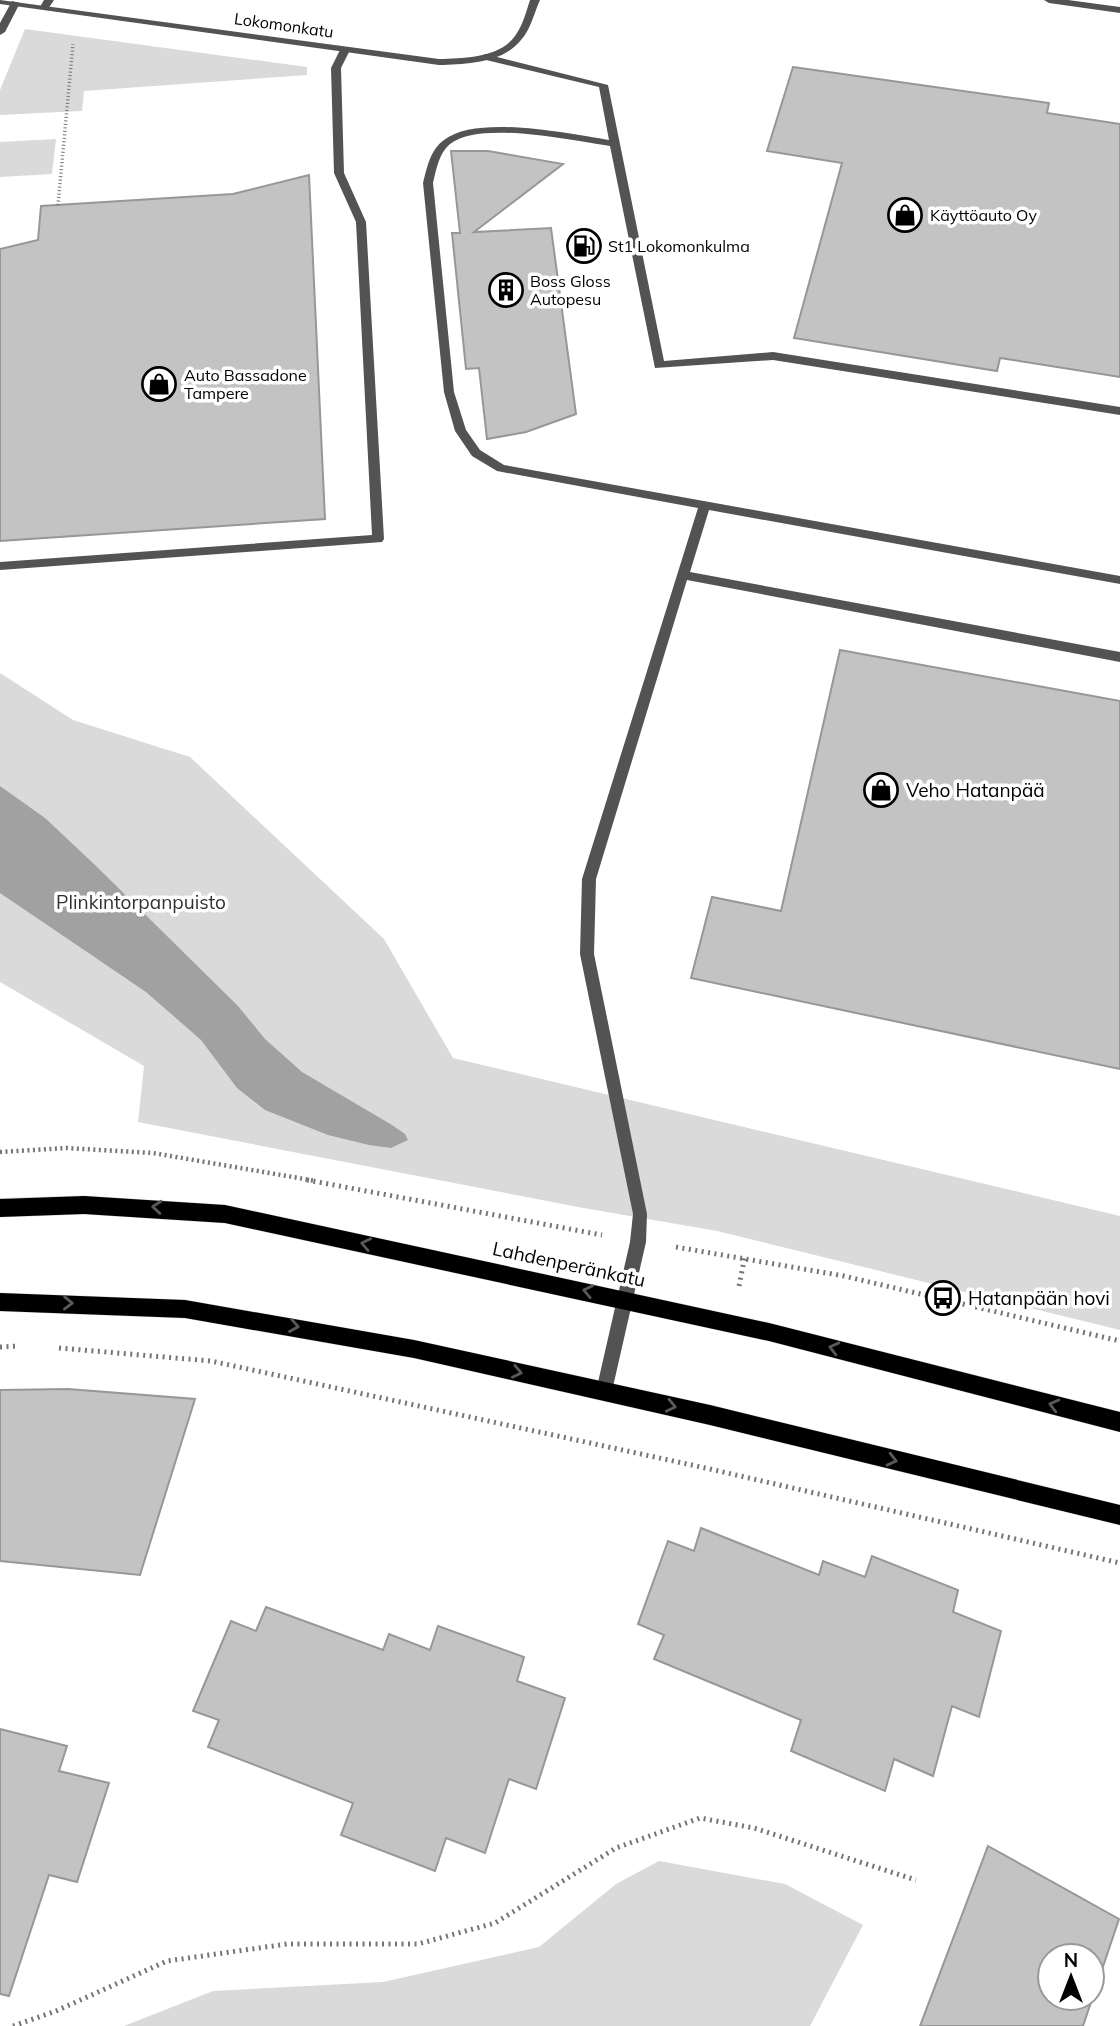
<svg xmlns="http://www.w3.org/2000/svg" width="1120" height="2026" viewBox="0 0 1120 2026" font-family="Mulish,sans-serif">
	<style>
		.green { fill: #dadada }
		.water { fill: #a1a1a1 }
		.building { fill: #c3c3c3; stroke: #979797; stroke-width: 2; fill-rule: evenodd }
		.lines { fill: none; stroke-linecap: round; stroke-linejoin: round }
		.primary-casing { stroke: #dbdbdb; stroke-width: 1 }
		.path-far2 { stroke: #757575; stroke-width: 3.5; stroke-dasharray: 1 2.5; stroke-linecap: butt }
		.path-far1 { stroke: #757575; stroke-width: 4.5; stroke-dasharray: 2 3.5; stroke-linecap: butt }
		.path { stroke: #757575; stroke-width: 5; stroke-dasharray: 2 4.5; stroke-linecap: butt }
		.lane { fill: #535353; fill-rule: evenodd }
		.street { fill: #535353; fill-rule: evenodd }
		.primary { fill: #000; fill-rule: evenodd }
		.oneway { stroke: #595959 }
		.labels { text-anchor: middle; dominant-baseline: central; stroke-width: 7; stroke-linejoin: round; paint-order: stroke }
		.far-street-label { font-size: 16px; fill: #000; stroke: #fff }
		.far-poi-label { font-size: 16px; fill: #000; stroke: #fff; text-anchor: start }
		.poi-label { font-size: 19px; fill: #000; stroke: #fff; text-anchor: start }
		.park-label { font-size: 19px; fill: #313131; stroke: #fff }
		.street-label { font-size: 19px; fill: #000; stroke: #fff }
	</style>
	<rect width="100%" height="100%" fill="#fff"/>
	<path class="green" d="M 25,29 L 307,67 L 307,75 L 84,91 L 82,111 L 0,115 L 0,90 Z
		M 56,139 L 52,174 L 0,177 L 0,142 Z
		M 0,673 L 73,720 L 190,757 L 384,939 L 453,1058 L 1120,1216 L 1120,1330 L 717,1231 L 578,1207 L 138,1122 L 144,1066 L 0,982 Z
		M 659,1861 L 785,1884 L 863,1925 L 810,2026 L 124,2026 L 213,1991 L 383,1982 L 539,1947 L 616,1884 Z"/>
	<path class="water" d="M 0,786 L 45,818 L 94,864 L 238,1006 L 265,1039 L 302,1072 L 392,1125 L 405,1134 L 408,1140 L 391,1148 L 369,1145 L 328,1135 L 265,1110 L 237,1088 L 201,1040 L 146,992 L 0,893 Z"/>
	<path class="building" d="M 793,67 L 1049,103 L 1047,113 L 1120,124 L 1120,377 L 1000,358 L 997,371 L 794,338 L 842,163 L 767,151 Z
		M 451,151 L 488,151 L 563,164 L 474,232 L 551,228 L 576,414 L 526,432 L 487,439 L 479,368 L 466,369 L 452,233 L 460,233 Z
		M 309,175 L 325,519 L 0,541 L 0,249 L 38,240 L 41,206 L 233,194 Z
		M 840,650 L 1120,701 L 1120,1069 L 691,978 L 712,897 L 781,911 Z
		M 68,1389 L 195,1399 L 140,1575 L 0,1561 L 0,1390 Z
		M 701,1528 L 819,1575 L 823,1561 L 865,1577 L 872,1556 L 958,1590 L 953,1612 L 1001,1631 L 979,1717 L 952,1706 L 933,1776 L 894,1759 L 885,1791 L 791,1751 L 801,1720 L 654,1659 L 664,1635 L 638,1624 L 668,1541 L 694,1551 Z
		M 266,1607 L 383,1650 L 389,1634 L 430,1650 L 438,1626 L 524,1657 L 517,1681 L 565,1698 L 536,1789 L 509,1779 L 485,1853 L 446,1838 L 435,1871 L 341,1835 L 353,1803 L 208,1747 L 219,1720 L 193,1711 L 231,1621 L 256,1631 Z
		M 0,1729 L 67,1746 L 59,1771 L 109,1783 L 77,1882 L 49,1875 L 9,1996 L 0,1994 Z
		M 988,1846 L 1119,1919 L 1083,2026 L 920,2026 ZM 1050,1956 L 1092,1956 L 1092,1998 L 1050,1998 Z"/>
	<g class="lines">
		<g class="primary-casing">
			<path id="primary" d="M 84,1196 L 225,1205 L 769,1323 L 1120,1412 L 1120,1432 L 769,1341 L 225,1223 L 84,1214 L 0,1217 L 0,1199 Z
				M 0,1293 L 185,1300 L 414,1340 L 710,1405 L 1120,1505 L 1120,1525 L 710,1425 L 414,1358 L 185,1318 L 0,1311 Z"/>
		</g>
		<path class="path-far2" d="M 58,205 L 73,44"/>
		<path class="path-far1" d="M 0,1152 L 66,1148 L 153,1153 L 316,1181"/>
		<path class="path" d="M 307,1180 L 602,1235
			M 676,1247 L 844,1276 L 1120,1341
			M 739,1286 L 745,1256
			M 0,1347 L 19,1346
			M 59,1348 L 211,1361 L 701,1467 L 1120,1563
			M 13,2026 L 56,2011 L 167,1961 L 287,1944 L 418,1944 L 495,1923 L 616,1848 L 700,1818 L 754,1828 L 916,1880"/>
		<path class="lane" d="M 44,0 L 54,0 L 48,9 L 45,10 L 40,7 Z
			M 1044,0 L 1068,0 L 1120,7 L 1120,13 L 1049,3 Z
			M 12,1 L 20,3 L 5,32 L 0,35 L 0,23 Z
			M 345,47 L 350,50 L 341,68 L 344,173 L 366,222 L 384,539 L 382,542 L 0,570 L 0,562 L 372,535 L 356,222 L 334,173 L 331,68 L 340,50 Z
			M 485,54 L 608,85 L 664,361 L 773,352 L 1120,407 L 1120,415 L 773,360 L 655,368 L 610,146 C 574,141 480,120 450,144 C 439,153 436,170 433,183 L 454,392 L 466,430 L 480,450 L 504,465 L 1120,576 L 1120,584 L 709,510 L 690,572 L 1120,652 L 1120,662 L 687,580 L 596,879 L 594,954 L 647,1214 L 646,1242 L 612,1391 L 610,1396 L 604,1399 L 598,1396 L 596,1391 L 630,1242 L 633,1214 L 580,954 L 582,879 L 698,508 L 497,471 L 472,456 L 455,431 L 444,392 L 423,183 C 427,168 430,150 444,140 C 477,114 569,134 609,140 L 599,87 L 482,59 L 480,57 Z"/>
		<path class="street" d="M 0,0 L 439,59 C 464,58 499,58 515,36 C 523,25 526,12 530,0 L 540,0 C 534,13 531,29 521,40 C 503,63 466,64 439,65 L 0,4 Z"/>
		<use href="#primary" class="primary"/>
	</g>
	<defs><path id="oneway-chevron" d="M-2-3.5L2.5 0L-2 3.5" fill="none" stroke-width="1.6" stroke-linecap="round" stroke-linejoin="round" transform="scale(1.75)"/></defs>
	<g class="oneway">
		<use href="#oneway-chevron" transform="translate(157 1207) rotate(-175)"/>
		<use href="#oneway-chevron" transform="translate(366 1244) rotate(-168)"/>
		<use href="#oneway-chevron" transform="translate(588 1291) rotate(-168)"/>
		<use href="#oneway-chevron" transform="translate(68 1303) rotate(1)"/>
		<use href="#oneway-chevron" transform="translate(294 1326) rotate(10)"/>
		<use href="#oneway-chevron" transform="translate(834 1348) rotate(-166)"/>
		<use href="#oneway-chevron" transform="translate(517 1372) rotate(12)"/>
		<use href="#oneway-chevron" transform="translate(1054 1405) rotate(-165)"/>
		<use href="#oneway-chevron" transform="translate(671 1406) rotate(13)"/>
		<use href="#oneway-chevron" transform="translate(892 1460) rotate(14)"/>
	</g>
	<defs>
		<g id="shop-ring" transform="scale(1.75)"><circle r="9.5" fill="#fff" stroke="#000" stroke-width="1.5"/><path d="M-5-2.5h2.3a2.7 3.5 0 0 1 5.4 0H5L5.5 6h-11ZM-1.5-2.5h3a1.5 2.3 0 0 0-3 0Z" fill="#000"/></g>
		<g id="fuel-ring" transform="scale(1.75)"><circle r="9.5" fill="#fff" stroke="#000" stroke-width="1.5"/><path d="M-5.5-6h7V0h2V4h1.3V-2.5L3-4.5l.8-.8L6-3V5H2.5V1h-1V6h-7ZM-4.2-4.7v3.2H.2V-4.7Z" fill="#000"/></g>
		<g id="building-ring" transform="scale(1.75)"><circle r="9.5" fill="#fff" stroke="#000" stroke-width="1.5"/><path d="M-4-6H4V6H1V3H-1V6H-4ZM-2.5-4.3h1.7v1.8h-1.7ZM.8-4.3h1.7v1.8H.8ZM-2.5-1h1.7V.8h-1.7ZM.8-1h1.7V.8H.8Z" fill="#000"/></g>
		<g id="bus-ring" transform="scale(1.75)"><circle r="9.5" fill="#fff" stroke="#000" stroke-width="1.5"/><path d="M-5-6H5V4H4V6H2V4H-2V6H-4V4H-5ZM-3.5-4V0h7V-4ZM-3.5 1.2v1.5H-2V1.2ZM2 1.2v1.5H3.5V1.2Z" fill="#000"/></g>
	</defs>
	<g fill-rule="evenodd">
		<use href="#shop-ring" x="905" y="215"/>
		<use href="#fuel-ring" x="584" y="246"/>
		<use href="#building-ring" x="506" y="290"/>
		<use href="#shop-ring" x="159" y="384"/>
		<use href="#shop-ring" x="881" y="790"/>
		<use href="#bus-ring" x="943" y="1298"/>
	</g>
	<g class="labels">
		<g class="far-street-label">
			<text transform="translate(284 25) rotate(8)">Lokomonkatu</text>
		</g>
		<g class="far-poi-label">
			<text x="930" y="215">Käyttöauto Oy</text>
			<text x="608" y="246">St1 Lokomonkulma</text>
			<text x="530" y="281">Boss Gloss<tspan x="530" dy="18">Autopesu</tspan></text>
			<text x="184" y="375">Auto Bassadone<tspan x="184" dy="18">Tampere</tspan></text>
		</g>
		<g class="poi-label">
			<text x="906" y="790">Veho Hatanpää</text>
			<text x="968" y="1298">Hatanpään hovi</text>
		</g>
		<g class="park-label">
			<text x="141" y="902">Plinkintorpanpuisto</text>
		</g>
		<g class="street-label">
			<text transform="translate(569 1264) rotate(12)">Lahdenperänkatu</text>
		</g>
	</g>
	<g transform="translate(1071 1977)"><circle r="33" fill="#ffffff" stroke="#999999" stroke-width="2"/>
	<path d="M0-5L12 26L0 18L-12 26Z" fill="#000000"/>
	<text y="-10" font-size="19" font-weight="bold" text-anchor="middle" fill="#000000">N</text>
	</g>
</svg>
